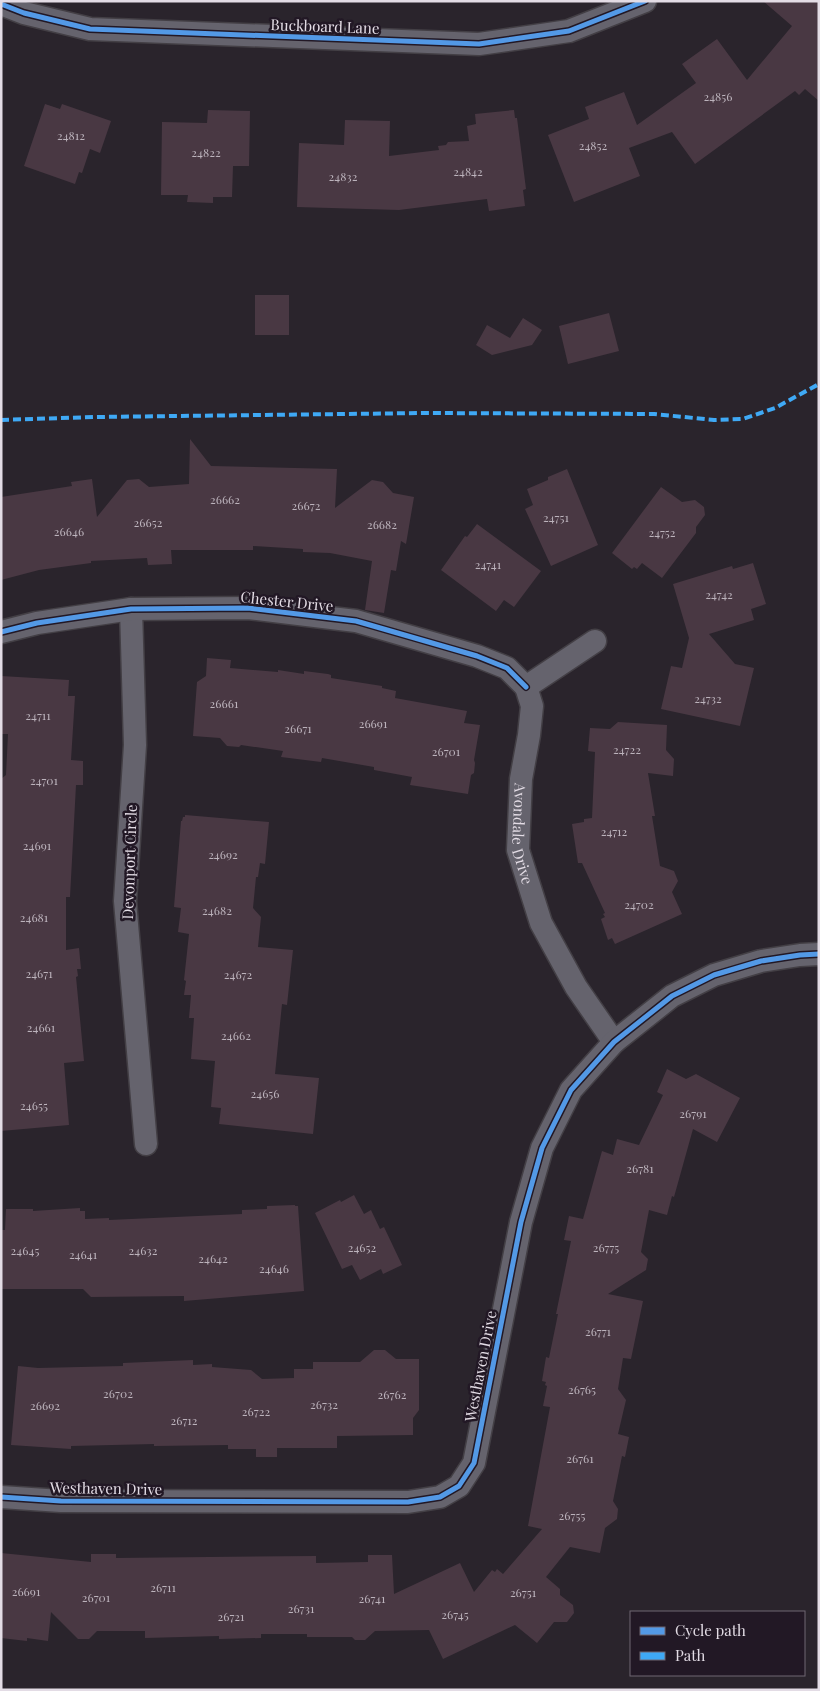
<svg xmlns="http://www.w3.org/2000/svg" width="820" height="1691" viewBox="0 0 820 1691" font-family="'Playfair Display',serif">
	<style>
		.building { fill: #493843 }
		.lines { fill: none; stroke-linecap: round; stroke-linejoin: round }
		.street-casing { stroke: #433f45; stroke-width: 25 }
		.street { stroke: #65636d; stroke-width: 22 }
		.quiet { stroke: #3fa9f5; stroke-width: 4; stroke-dasharray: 8 4; stroke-linecap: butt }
		.cycleway-casing { stroke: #221825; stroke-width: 8 }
		.cycleway { stroke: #5399e6; stroke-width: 5 }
		.labels { text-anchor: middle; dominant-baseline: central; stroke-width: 5; stroke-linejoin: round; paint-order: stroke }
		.number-label { font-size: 12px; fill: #bcb3bc }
		.street-label { font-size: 15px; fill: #e3dce5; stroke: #221825 }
	</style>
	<rect width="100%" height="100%" fill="#2a242c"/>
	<path class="building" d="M 763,1 L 819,1 L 819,101 L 805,89 L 799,95 L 795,91 L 695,164 L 672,132 L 629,148 L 640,176 L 574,202 L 548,135 L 589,119 L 585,107 L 624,92 L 637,125 L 696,83 L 682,64 L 717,39 L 747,80 L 792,26 Z
		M 45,104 L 60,109 L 62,104 L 111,121 L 100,153 L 90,149 L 82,173 L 79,172 L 75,184 L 24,166 Z
		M 208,110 L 250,111 L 249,166 L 233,166 L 232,197 L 213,197 L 213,203 L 187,202 L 188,195 L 161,195 L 162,122 L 207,123 Z
		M 514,110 L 515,118 L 517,118 L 526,189 L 523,190 L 525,206 L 489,211 L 487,199 L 399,210 L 297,207 L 299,143 L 344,145 L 345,120 L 390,121 L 389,156 L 439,150 L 438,146 L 446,145 L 448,142 L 469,141 L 467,126 L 476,124 L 475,114 Z
		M 255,295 L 289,295 L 289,335 L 255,335 Z
		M 609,313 L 619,351 L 568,364 L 559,326 Z
		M 523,318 L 542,330 L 532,345 L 492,355 L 476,345 L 487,325 L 510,338 Z
		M 190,439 L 211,466 L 337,469 L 335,508 L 372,480 L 383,482 L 393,493 L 414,497 L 406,544 L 401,541 L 396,571 L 391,570 L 384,613 L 365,610 L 372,561 L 330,553 L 303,552 L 303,549 L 253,546 L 253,550 L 171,550 L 172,564 L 148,565 L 147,558 L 91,561 L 91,563 L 39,570 L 1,580 L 1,497 L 72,486 L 71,482 L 92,479 L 97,517 L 127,480 L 139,479 L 149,487 L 189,484 Z
		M 567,469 L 598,545 L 551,566 L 525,509 L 533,505 L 527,489 L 548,480 L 548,477 Z
		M 661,487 L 682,502 L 695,500 L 704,507 L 705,515 L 696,527 L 696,533 L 662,578 L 642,563 L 637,569 L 634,567 L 632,569 L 612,553 Z
		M 477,524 L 541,571 L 514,607 L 504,600 L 496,611 L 441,570 L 465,536 L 467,537 Z
		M 753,563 L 766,604 L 751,609 L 754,620 L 709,634 L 735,664 L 754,668 L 740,726 L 661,709 L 671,666 L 682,668 L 689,638 L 673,584 L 732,566 L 733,569 Z
		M 207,658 L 231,660 L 230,668 L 278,672 L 278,670 L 304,674 L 304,671 L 328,674 L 331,675 L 331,678 L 382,686 L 382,688 L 396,691 L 395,698 L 467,711 L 464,723 L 480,725 L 474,760 L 475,763 L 474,773 L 471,775 L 468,794 L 410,785 L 412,777 L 374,770 L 374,767 L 322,758 L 321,762 L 281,757 L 283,751 L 241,745 L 239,747 L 227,746 L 220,738 L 193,736 L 197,682 L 206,676 Z
		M 1,676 L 69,680 L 68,696 L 75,696 L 71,760 L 83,761 L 83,785 L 76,785 L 70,897 L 66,897 L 66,950 L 79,948 L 81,969 L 77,969 L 78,976 L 76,977 L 84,1061 L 64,1063 L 69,1125 L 1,1131 L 1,779 L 6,775 L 8,734 L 1,734 Z
		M 618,722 L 667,725 L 666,750 L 674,759 L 673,776 L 648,773 L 655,816 L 652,816 L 660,866 L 674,871 L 678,881 L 672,892 L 682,914 L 615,944 L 612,938 L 608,940 L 601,919 L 605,917 L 603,914 L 605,913 L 582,863 L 578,863 L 572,824 L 584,822 L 584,819 L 592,818 L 595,752 L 588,751 L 590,728 L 610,729 Z
		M 185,815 L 269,822 L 265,864 L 260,863 L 258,877 L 256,877 L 253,908 L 261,917 L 258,947 L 293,950 L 287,1005 L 282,1004 L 275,1074 L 319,1078 L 313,1134 L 219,1124 L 221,1108 L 211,1107 L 215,1061 L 191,1059 L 194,1018 L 189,1018 L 191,995 L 184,995 L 186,981 L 184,980 L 189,934 L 178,932 L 181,908 L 174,907 L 181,821 L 182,821 L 183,817 L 185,817 Z
		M 667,1069 L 686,1079 L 696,1074 L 740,1098 L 717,1142 L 693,1129 L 674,1197 L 672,1196 L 667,1215 L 649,1210 L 641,1252 L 648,1259 L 646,1270 L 608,1294 L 643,1301 L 631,1359 L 623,1358 L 618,1389 L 626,1400 L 618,1434 L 629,1437 L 625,1457 L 622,1456 L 613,1501 L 618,1509 L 617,1519 L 605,1528 L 600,1553 L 570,1547 L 546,1577 L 560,1589 L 560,1595 L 573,1605 L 574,1613 L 567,1622 L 554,1622 L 537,1643 L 515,1625 L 443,1659 L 429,1630 L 375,1631 L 365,1640 L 355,1640 L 352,1637 L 307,1637 L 307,1634 L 261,1634 L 261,1638 L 219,1639 L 219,1636 L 145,1638 L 145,1631 L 97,1631 L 89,1639 L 78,1639 L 51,1612 L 48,1641 L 27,1638 L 27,1641 L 1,1638 L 1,1553 L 91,1562 L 91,1554 L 116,1554 L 116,1558 L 316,1556 L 316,1563 L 368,1562 L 368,1555 L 392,1555 L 394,1594 L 460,1563 L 474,1592 L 492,1570 L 495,1572 L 497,1569 L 503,1574 L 542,1529 L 528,1526 L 550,1407 L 543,1406 L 547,1386 L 545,1385 L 546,1382 L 542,1381 L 546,1357 L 549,1358 L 558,1314 L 556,1314 L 571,1241 L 564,1240 L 569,1216 L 583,1219 L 602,1151 L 613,1155 L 617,1139 L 639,1145 L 663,1095 L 657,1092 Z
		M 354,1195 L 364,1214 L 371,1210 L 380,1229 L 384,1227 L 402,1265 L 383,1274 L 381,1269 L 360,1280 L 352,1265 L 342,1269 L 315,1213 L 340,1200 L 341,1202 Z
		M 295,1205 L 295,1206 L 298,1206 L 304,1291 L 184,1301 L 184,1296 L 91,1297 L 83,1289 L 1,1289 L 1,1230 L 5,1230 L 6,1209 L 33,1209 L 33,1211 L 80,1208 L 80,1211 L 85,1211 L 85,1219 L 109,1218 L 109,1220 L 242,1214 L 242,1210 L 267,1209 L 267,1206 Z
		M 374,1350 L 385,1350 L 396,1359 L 419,1359 L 419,1410 L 413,1418 L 413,1435 L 337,1436 L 337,1448 L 277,1448 L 277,1457 L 256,1457 L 256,1449 L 228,1449 L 228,1445 L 154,1446 L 154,1444 L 71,1446 L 71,1449 L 11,1445 L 18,1366 L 38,1368 L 123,1366 L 123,1363 L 193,1360 L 193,1365 L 212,1364 L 212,1367 L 251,1370 L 262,1379 L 294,1378 L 294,1369 L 313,1369 L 313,1362 L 360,1362 Z"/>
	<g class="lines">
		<g class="street-casing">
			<g id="street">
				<path d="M 1,4 L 24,13 L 90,29 L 479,44 L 569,31 L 645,1"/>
				<path d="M 131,609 L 135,745 L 125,901 L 146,1144"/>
				<path d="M 1,632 L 37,623 L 131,609 L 248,608 L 356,621 L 477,656 L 507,668 L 526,687"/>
				<path id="s1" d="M 595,641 L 526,687 L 532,706 L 529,735 L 521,779 L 518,850 L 541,923 L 576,987 L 614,1042"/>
				<path d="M 1,1497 L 61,1501 L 408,1502 L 440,1497 L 459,1486 L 474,1463 L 521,1222 L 542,1148 L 571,1090 L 614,1042 L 672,996 L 714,975 L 761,961 L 800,955 L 819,954"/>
			</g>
		</g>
		<use href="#street" class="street"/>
		<path class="quiet" d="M 1,420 L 95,417 L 427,413 L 654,414 L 714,420 L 743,419 L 775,408 L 819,384"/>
		<g class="cycleway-casing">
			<path id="cycleway" d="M 1,4 L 24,13 L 90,29 L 479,44 L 569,31 L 645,1
				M 1,632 L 37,623 L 131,609 L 248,608 L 356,621 L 477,656 L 507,668 L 526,687
				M 1,1497 L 61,1501 L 408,1502 L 440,1497 L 459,1486 L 474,1463 L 521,1222 L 542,1148 L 571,1090 L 614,1042 L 672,996 L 714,975 L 761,961 L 800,955 L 819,954"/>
		</g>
		<use href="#cycleway" class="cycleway"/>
	</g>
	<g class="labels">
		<g class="number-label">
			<text x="718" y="96">24856</text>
			<text x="71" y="135">24812</text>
			<text x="593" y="145">24852</text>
			<text x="206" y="152">24822</text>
			<text x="468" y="171">24842</text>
			<text x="343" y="176">24832</text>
			<text x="225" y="499">26662</text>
			<text x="306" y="505">26672</text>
			<text x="556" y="517">24751</text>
			<text x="148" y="522">26652</text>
			<text x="382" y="524">26682</text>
			<text x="69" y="531">26646</text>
			<text x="662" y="532">24752</text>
			<text x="488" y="564">24741</text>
			<text x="719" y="594">24742</text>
			<text x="708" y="698">24732</text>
			<text x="224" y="703">26661</text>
			<text x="38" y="715">24711</text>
			<text x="373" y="723">26691</text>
			<text x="298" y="728">26671</text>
			<text x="627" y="749">24722</text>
			<text x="446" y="751">26701</text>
			<text x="44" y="780">24701</text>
			<text x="614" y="831">24712</text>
			<text x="37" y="845">24691</text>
			<text x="223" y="854">24692</text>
			<text x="639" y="904">24702</text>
			<text x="217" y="910">24682</text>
			<text x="34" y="917">24681</text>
			<text x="39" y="973">24671</text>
			<text x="238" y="974">24672</text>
			<text x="41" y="1027">24661</text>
			<text x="236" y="1035">24662</text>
			<text x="265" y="1093">24656</text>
			<text x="34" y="1105">24655</text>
			<text x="693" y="1113">26791</text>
			<text x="640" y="1168">26781</text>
			<text x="362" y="1247">24652</text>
			<text x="606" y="1247">26775</text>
			<text x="25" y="1250">24645</text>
			<text x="143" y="1250">24632</text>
			<text x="83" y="1254">24641</text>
			<text x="213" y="1258">24642</text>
			<text x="274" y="1268">24646</text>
			<text x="598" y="1331">26771</text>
			<text x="582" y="1389">26765</text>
			<text x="118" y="1393">26702</text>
			<text x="392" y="1394">26762</text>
			<text x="324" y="1404">26732</text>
			<text x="45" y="1405">26692</text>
			<text x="256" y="1411">26722</text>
			<text x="184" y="1420">26712</text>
			<text x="580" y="1458">26761</text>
			<text x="572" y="1515">26755</text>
			<text x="163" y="1587">26711</text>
			<text x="26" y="1591">26691</text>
			<text x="523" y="1592">26751</text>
			<text x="96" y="1597">26701</text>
			<text x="372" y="1598">26741</text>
			<text x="301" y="1608">26731</text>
			<text x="455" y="1614">26745</text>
			<text x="231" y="1616">26721</text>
		</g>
		<g class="street-label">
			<text transform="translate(325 26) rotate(2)">Buckboard Lane</text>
			<text transform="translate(287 601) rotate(6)">Chester Drive</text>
			<text stroke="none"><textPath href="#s1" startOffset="232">Avondale Drive</textPath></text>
			<text transform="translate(129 862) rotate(-88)">Devonport Circle</text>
			<text transform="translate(480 1366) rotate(-79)">Westhaven Drive</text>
			<text transform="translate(106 1488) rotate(1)">Westhaven Drive</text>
		</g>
	</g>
	<rect width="820" height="1691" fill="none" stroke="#e3dce5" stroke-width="5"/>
	<rect x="630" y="1611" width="175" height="65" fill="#221825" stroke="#6f6672"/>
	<rect x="640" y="1627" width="25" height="8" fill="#5399e6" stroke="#6f6672"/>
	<text x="675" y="1636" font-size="15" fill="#e3dce5">Cycle path</text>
	<rect x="640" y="1652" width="25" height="8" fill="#3fa9f5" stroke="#6f6672"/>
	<text x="675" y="1661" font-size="15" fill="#e3dce5">Path</text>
</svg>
